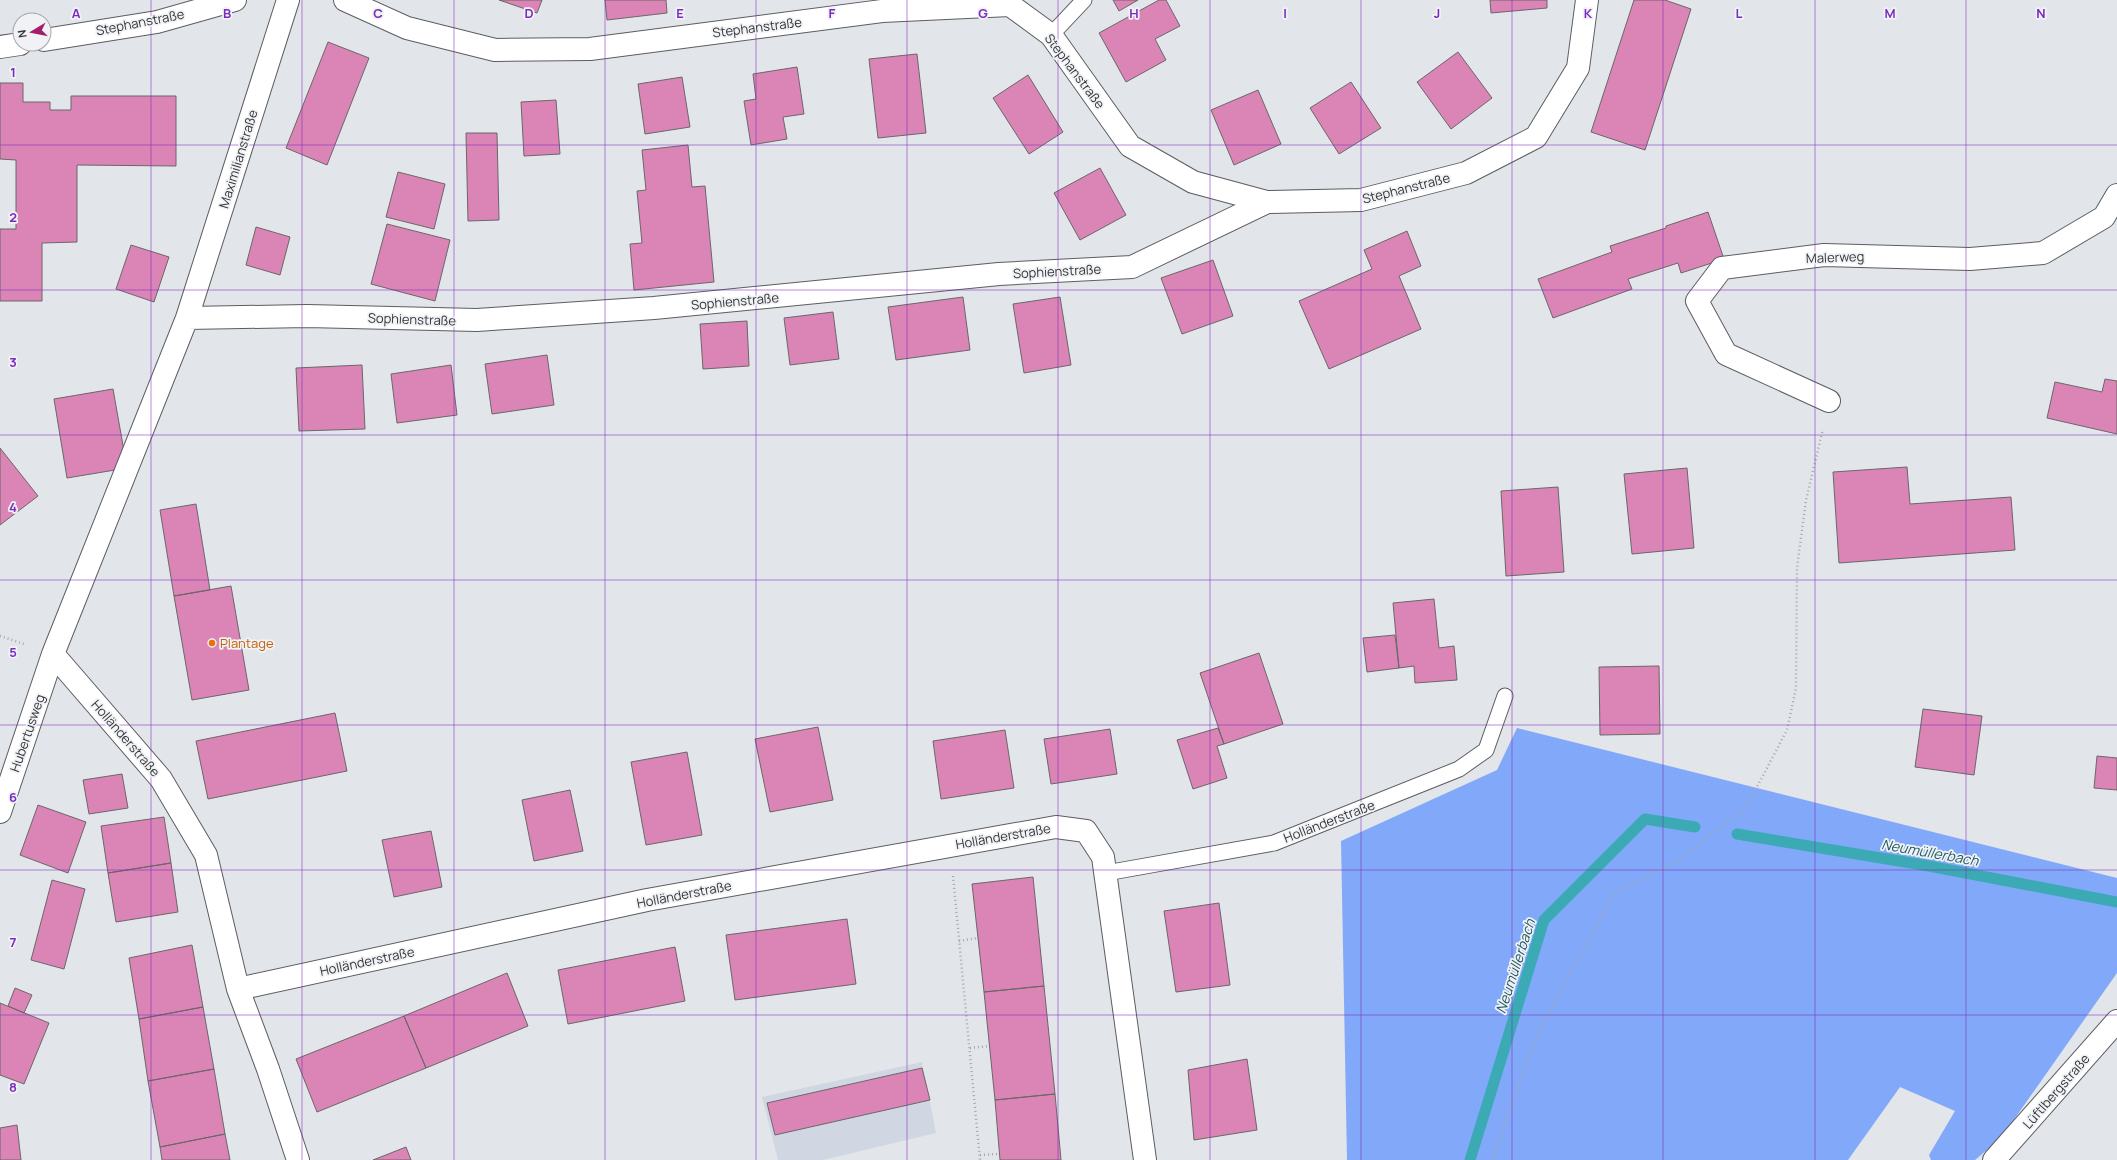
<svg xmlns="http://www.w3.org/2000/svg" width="2117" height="1160" viewBox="0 0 2117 1160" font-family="Manrope,sans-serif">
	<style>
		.built { fill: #d1d7e2 }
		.forest { fill: #82a9f9 }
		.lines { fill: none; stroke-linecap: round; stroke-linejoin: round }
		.stream { stroke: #3baab4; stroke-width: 11 }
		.building { fill: #db84b6; stroke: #6b6769 }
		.service-casing { stroke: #5c5d61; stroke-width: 17 }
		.minor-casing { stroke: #5c5d61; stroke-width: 24 }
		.tertiary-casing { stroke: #5c5d61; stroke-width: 24 }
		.path { stroke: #a5a8ab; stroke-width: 2.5; stroke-dasharray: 1 3; stroke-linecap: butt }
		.service { stroke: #fff; stroke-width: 15 }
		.minor { stroke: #fff; stroke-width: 22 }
		.tertiary { stroke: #fff; stroke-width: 22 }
		.grid { fill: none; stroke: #7b2cbf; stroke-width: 1; stroke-opacity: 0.55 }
		.food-dot { fill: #e8710a; stroke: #f0f2f6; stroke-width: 1.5 }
		.labels { text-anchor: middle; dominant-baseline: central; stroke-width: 3.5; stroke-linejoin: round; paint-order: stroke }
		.street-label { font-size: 13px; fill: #353637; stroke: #f0f2f6 }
		.food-label { font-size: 13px; fill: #c56008; stroke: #f0f2f6; text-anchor: start }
		.water-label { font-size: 14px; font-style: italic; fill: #1f5b61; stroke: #f0f2f6 }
		.grid-label { font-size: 13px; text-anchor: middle; font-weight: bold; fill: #7b2cbf; stroke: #f0f2f6; stroke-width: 3.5; stroke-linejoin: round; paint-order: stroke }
	</style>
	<rect width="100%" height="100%" fill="#e2e5e9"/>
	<path class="built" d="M 922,1062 L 936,1133 L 823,1160 L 778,1160 L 762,1097 Z"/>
	<path class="forest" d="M 1517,728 L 2117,878 L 2117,973 L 2001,1138 L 1975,1160 L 1931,1160 L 1929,1155 L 1955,1111 L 1900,1087 L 1848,1160 L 1347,1160 L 1341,841 L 1497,770 Z"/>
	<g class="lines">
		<path class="stream" d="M 1737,834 L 1929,866 L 2117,902
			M 1470,1160 L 1544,920 L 1645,819 L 1695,827"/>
	</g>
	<path class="building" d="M 499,0 L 542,0 L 537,13 Z
		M 605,0 L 666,0 L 667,13 L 607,20 Z
		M 1113,0 L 1138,0 L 1119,11 Z
		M 1159,0 L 1166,0 L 1180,26 L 1155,39 L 1166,60 L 1126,82 L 1099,33 Z
		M 1490,0 L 1547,0 L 1547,8 L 1491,13 Z
		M 1634,0 L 1665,0 L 1691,9 L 1645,150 L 1591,132 Z
		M 328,42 L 369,58 L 327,165 L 286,148 Z
		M 1458,52 L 1492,98 L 1451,129 L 1417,82 Z
		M 917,54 L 926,133 L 878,138 L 869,59 Z
		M 797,67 L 804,114 L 783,117 L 787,139 L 751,145 L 744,101 L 756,99 L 753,74 Z
		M 1028,75 L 1063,132 L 1029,154 L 993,98 Z
		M 682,77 L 690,127 L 645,134 L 638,84 Z
		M 1351,82 L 1381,128 L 1339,154 L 1310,108 Z
		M 0,83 L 23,83 L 23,102 L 50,102 L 50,110 L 71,110 L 71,96 L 176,96 L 176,166 L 77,165 L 77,242 L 42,243 L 42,301 L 0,301 L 0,229 L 16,229 L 16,160 L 0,159 Z
		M 1258,90 L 1281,144 L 1234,165 L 1211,110 Z
		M 556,100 L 560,154 L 524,156 L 521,102 Z
		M 466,133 L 497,133 L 499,220 L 468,221 Z
		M 688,145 L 692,187 L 705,186 L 714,282 L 634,290 L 630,244 L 642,243 L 637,191 L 646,190 L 642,150 Z
		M 1100,168 L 1126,215 L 1080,240 L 1054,193 Z
		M 398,172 L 445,184 L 434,229 L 386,217 Z
		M 1708,212 L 1724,259 L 1681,273 L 1678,263 L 1628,279 L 1632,289 L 1553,318 L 1538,279 L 1612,252 L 1610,246 L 1666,228 L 1666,226 Z
		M 387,224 L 450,240 L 435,301 L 371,284 Z
		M 256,227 L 290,237 L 280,275 L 246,265 Z
		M 1407,231 L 1421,266 L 1399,276 L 1421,329 L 1329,369 L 1299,301 L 1372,269 L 1364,250 Z
		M 131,245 L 169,257 L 154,302 L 116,289 Z
		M 1213,260 L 1233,316 L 1182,334 L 1161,278 Z
		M 963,297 L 970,350 L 896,360 L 888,307 Z
		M 1060,297 L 1071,365 L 1024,373 L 1013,304 Z
		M 833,312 L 839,359 L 790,365 L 784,318 Z
		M 747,321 L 749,366 L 703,369 L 700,324 Z
		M 547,355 L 554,405 L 492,414 L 485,364 Z
		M 362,365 L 365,429 L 299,431 L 296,368 Z
		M 451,365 L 457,415 L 397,423 L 391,374 Z
		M 2105,379 L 2117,381 L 2117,434 L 2047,418 L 2055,382 L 2102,392 Z
		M 113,389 L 127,468 L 67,478 L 54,399 Z
		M 0,448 L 38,496 L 0,525 Z
		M 1907,467 L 1910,504 L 2011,497 L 2015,550 L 1839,563 L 1833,472 Z
		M 1687,468 L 1694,548 L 1632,554 L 1624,474 Z
		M 1558,487 L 1564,572 L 1506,576 L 1501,491 Z
		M 196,504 L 210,590 L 174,596 L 160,510 Z
		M 231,586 L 249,690 L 192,700 L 174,596 Z
		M 1434,599 L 1439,648 L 1454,646 L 1457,680 L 1415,683 L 1414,666 L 1399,668 L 1393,603 Z
		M 1395,635 L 1399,668 L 1367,672 L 1363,638 Z
		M 1259,653 L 1283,724 L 1224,744 L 1200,673 Z
		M 1659,666 L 1660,734 L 1600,735 L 1599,667 Z
		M 1923,709 L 1982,716 L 1974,775 L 1915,767 Z
		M 335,713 L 347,771 L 208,799 L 196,741 Z
		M 818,727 L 833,800 L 770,812 L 755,739 Z
		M 1218,728 L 1224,744 L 1217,746 L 1227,778 L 1193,789 L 1177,740 Z
		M 1110,729 L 1117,774 L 1051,784 L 1044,739 Z
		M 1005,730 L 1014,788 L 941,799 L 933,741 Z
		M 687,752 L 702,835 L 646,845 L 631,762 Z
		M 2097,756 L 2117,758 L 2117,790 L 2094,788 Z
		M 122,774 L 128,808 L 89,814 L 83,780 Z
		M 570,790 L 583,851 L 534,861 L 522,800 Z
		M 38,805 L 86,822 L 68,873 L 20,855 Z
		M 164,817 L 171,863 L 108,873 L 101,826 Z
		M 431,831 L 442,887 L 394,897 L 382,840 Z
		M 171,863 L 178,912 L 116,922 L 108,873 Z
		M 1033,877 L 1044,986 L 984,992 L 972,884 Z
		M 52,880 L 85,889 L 64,969 L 31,960 Z
		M 1219,903 L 1230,985 L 1176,992 L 1164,911 Z
		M 847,919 L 856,984 L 735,1000 L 726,935 Z
		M 192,945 L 203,1007 L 139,1019 L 129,958 Z
		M 675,947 L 685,1001 L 568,1024 L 558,970 Z
		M 507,973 L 528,1026 L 426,1068 L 404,1016 Z
		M 1044,986 L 1055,1094 L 995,1100 L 984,992 Z
		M 15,988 L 32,995 L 24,1013 L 8,1006 Z
		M 0,1003 L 49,1023 L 24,1084 L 0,1075 Z
		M 203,1007 L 214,1069 L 148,1081 L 139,1019 Z
		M 404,1016 L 426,1068 L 317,1112 L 296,1059 Z
		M 1247,1059 L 1257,1130 L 1194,1140 L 1188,1070 Z
		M 922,1068 L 930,1100 L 775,1135 L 767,1103 Z
		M 214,1069 L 225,1134 L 160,1147 L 148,1081 Z
		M 1055,1094 L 1061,1160 L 1000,1160 L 995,1100 Z
		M 17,1125 L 21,1160 L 0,1160 L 0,1128 Z
		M 225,1134 L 230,1160 L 162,1160 L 160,1147 Z
		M 406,1147 L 411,1160 L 373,1160 Z"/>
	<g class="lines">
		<g class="service-casing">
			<path id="service" d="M 1051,35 L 1084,0
				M 1106,873 L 1274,843 L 1459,769 L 1486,750 L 1505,696"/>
		</g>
		<g class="minor-casing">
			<path id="minor" d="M 345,0 L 407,28 L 495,50 L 590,49 L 882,11 L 1010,5 L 1051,35 L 1130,146 L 1193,182 L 1267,202 L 1361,200 L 1466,173 L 1536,137 L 1578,68 L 1587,0
				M 44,40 L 157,22 L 235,0
				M 0,47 L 20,44
				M 187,318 L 307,316 L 477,320 L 654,308 L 999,274 L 1132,267 L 1267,202
				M 1829,401 L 1726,354 L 1697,301 L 1722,268 L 1824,255 L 1970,259 L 2043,253 L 2104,217 L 2117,195
				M 53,654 L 161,779 L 206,855 L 238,989 L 268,1069 L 298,1160
				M 0,812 L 53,654 L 187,318 L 288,0
				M 238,989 L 647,900 L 1056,827 L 1086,831 L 1103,857 L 1145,1160"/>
		</g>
		<g class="tertiary-casing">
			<path id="tertiary" d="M 1994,1160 L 2117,1021"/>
		</g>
		<path class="path" d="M 0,636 L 24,644
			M 953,876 L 980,1160
			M 959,941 L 978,938
			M 970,1048 L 989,1046
			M 980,1155 L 999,1154
			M 1492,1160 L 1523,1073 L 1540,1029 L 1614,894 L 1681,859 L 1747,806 L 1787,730 L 1796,688 L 1797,568 L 1806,500 L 1823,429"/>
		<use href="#service" class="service"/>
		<use href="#minor" class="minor"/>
		<use href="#tertiary" class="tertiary"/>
	</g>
	<path class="grid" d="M 151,0 L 151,1160M 302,0 L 302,1160M 454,0 L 454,1160M 605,0 L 605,1160M 756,0 L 756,1160M 907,0 L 907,1160M 1058,0 L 1058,1160M 1210,0 L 1210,1160M 1361,0 L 1361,1160M 1512,0 L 1512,1160M 1663,0 L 1663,1160M 1815,0 L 1815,1160M 1966,0 L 1966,1160M 0,145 L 2117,145M 0,290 L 2117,290M 0,435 L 2117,435M 0,580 L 2117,580M 0,725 L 2117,725M 0,870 L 2117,870M 0,1015 L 2117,1015"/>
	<circle class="food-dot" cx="212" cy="643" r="4"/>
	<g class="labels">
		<g class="street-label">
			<text transform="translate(140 22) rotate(-11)">Stephanstraße</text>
			<text transform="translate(757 27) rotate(-7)">Stephanstraße</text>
			<text transform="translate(1075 71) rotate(53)">Stephanstraße</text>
			<text transform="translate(238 159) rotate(-73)">Maximilianstraße</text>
			<text transform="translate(1406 188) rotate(-14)">Stephanstraße</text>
			<text transform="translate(1835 257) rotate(-2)">Malerweg</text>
			<text transform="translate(1057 271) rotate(-3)">Sophienstraße</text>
			<text transform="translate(735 301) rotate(-5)">Sophienstraße</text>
			<text transform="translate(412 319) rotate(2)">Sophienstraße</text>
			<text transform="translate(27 733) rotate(-71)">Hubertusweg</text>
			<text transform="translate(126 738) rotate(49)">Holländerstraße</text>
			<text transform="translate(1329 821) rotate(-21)">Holländerstraße</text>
			<text transform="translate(1003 836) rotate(-10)">Holländerstraße</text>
			<text transform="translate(684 894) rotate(-11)">Holländerstraße</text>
			<text transform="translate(367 961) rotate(-12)">Holländerstraße</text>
			<text transform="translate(2056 1091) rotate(-49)">Lüftlbergstraße</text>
		</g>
		<g class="food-label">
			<text x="220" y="643">Plantage</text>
		</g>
		<g class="water-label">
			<text transform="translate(1930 852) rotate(10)">Neumüllerbach</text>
			<text transform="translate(1515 966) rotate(-72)">Neumüllerbach</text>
		</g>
	</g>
	<g class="grid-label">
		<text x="76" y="18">A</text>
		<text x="227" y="18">B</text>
		<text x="378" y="18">C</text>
		<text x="529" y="18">D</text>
		<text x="680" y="18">E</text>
		<text x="832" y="18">F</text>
		<text x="983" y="18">G</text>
		<text x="1134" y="18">H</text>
		<text x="1285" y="18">I</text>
		<text x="1437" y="18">J</text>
		<text x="1588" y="18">K</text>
		<text x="1739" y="18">L</text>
		<text x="1890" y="18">M</text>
		<text x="2041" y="18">N</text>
		<text x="13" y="77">1</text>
		<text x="13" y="222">2</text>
		<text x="13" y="367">3</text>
		<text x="13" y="512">4</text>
		<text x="13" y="657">5</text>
		<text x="13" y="802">6</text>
		<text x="13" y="947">7</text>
		<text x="13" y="1092">8</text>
	</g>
	<g transform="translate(32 32) rotate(260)"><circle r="19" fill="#f0f2f6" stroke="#a5a7aa"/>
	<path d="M0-3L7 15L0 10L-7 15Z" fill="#a31f6d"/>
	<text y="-6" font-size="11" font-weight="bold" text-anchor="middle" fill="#353637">N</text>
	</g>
</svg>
